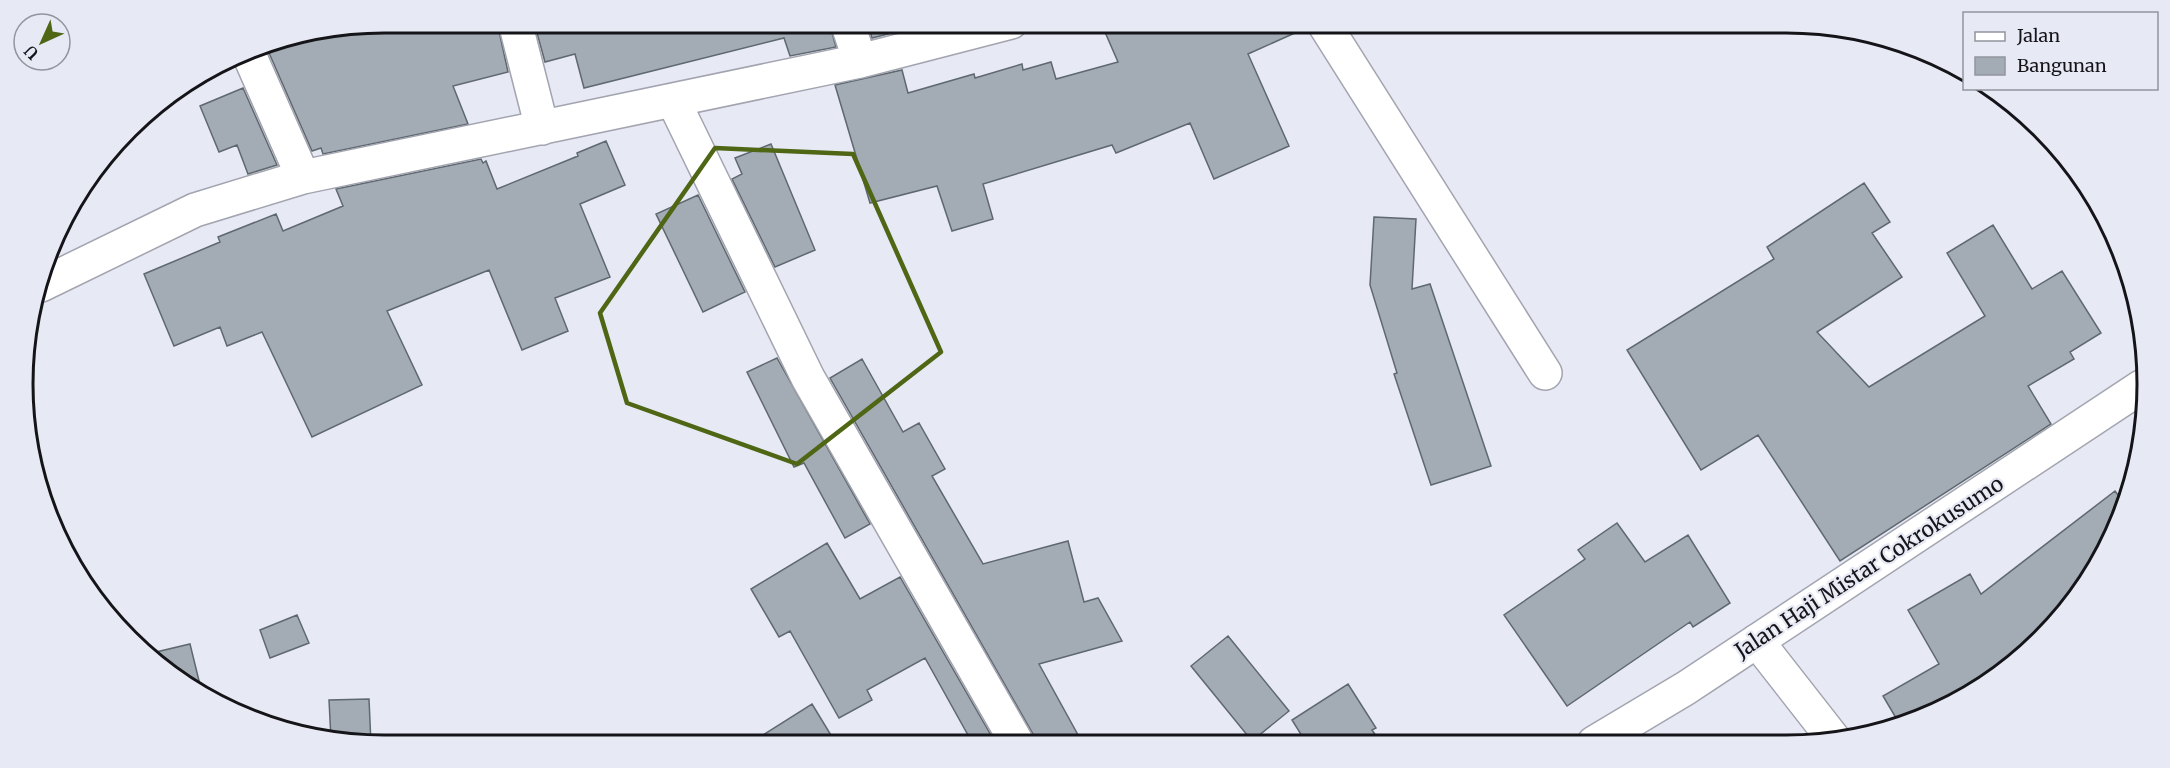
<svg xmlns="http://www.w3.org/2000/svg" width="2170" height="768" viewBox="0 0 2170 768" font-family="Merriweather,serif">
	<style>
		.building { fill: #a3acb5; stroke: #5f686f; stroke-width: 1.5 }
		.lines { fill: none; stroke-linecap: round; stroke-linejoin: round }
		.minor-casing { stroke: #a2a4af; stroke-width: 36 }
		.major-casing { stroke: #a2a4af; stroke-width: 36 }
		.minor { stroke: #fff; stroke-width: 33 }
		.major { stroke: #fff; stroke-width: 33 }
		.marked { fill: none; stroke: #4f6615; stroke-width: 4.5; stroke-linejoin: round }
		.labels { text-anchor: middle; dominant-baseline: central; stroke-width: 4.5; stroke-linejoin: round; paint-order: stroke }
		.street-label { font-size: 21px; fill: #151519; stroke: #e7e9f5 }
		.rim { fill: none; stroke: #151519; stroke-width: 3 }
	</style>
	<rect width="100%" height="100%" fill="#e7e9f5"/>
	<path class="building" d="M 384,22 L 497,22 L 508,72 L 453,86 L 468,124 L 323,154 L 321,148 L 312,151 L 266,46 Z
		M 534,22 L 829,22 L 836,47 L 790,56 L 784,38 L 584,88 L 575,54 L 545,62 Z
		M 867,22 L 890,22 L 892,33 L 872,38 Z
		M 1126,22 L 1304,22 L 1306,28 L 1248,54 L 1289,146 L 1214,179 L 1190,123 L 1116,153 L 1112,145 L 983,184 L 993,219 L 952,231 L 937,186 L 870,203 L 835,85 L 902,70 L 908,93 L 974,74 L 975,78 L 1022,64 L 1023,70 L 1051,62 L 1056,79 L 1118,62 L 1105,32 Z
		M 243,88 L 277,165 L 248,174 L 237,145 L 219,152 L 200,106 Z
		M 606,141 L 625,185 L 580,204 L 610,277 L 555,298 L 568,331 L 522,350 L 489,270 L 387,311 L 422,385 L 312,437 L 262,332 L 227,346 L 220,327 L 174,346 L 144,274 L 220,242 L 218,237 L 276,214 L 283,231 L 343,206 L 336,189 L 481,159 L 483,163 L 486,161 L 497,189 L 578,156 L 577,153 Z
		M 771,144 L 815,250 L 775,267 L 732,179 L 742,174 L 735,158 Z
		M 1864,183 L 1890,222 L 1872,233 L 1902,277 L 1817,332 L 1869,387 L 1985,316 L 1947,253 L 1993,225 L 2032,289 L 2062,271 L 2101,333 L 2070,352 L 2074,359 L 2028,386 L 2051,424 L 1840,561 L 1758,435 L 1701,470 L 1627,350 L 1774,259 L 1767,247 Z
		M 698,195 L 745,292 L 703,312 L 656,214 Z
		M 1374,217 L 1416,219 L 1412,289 L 1430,284 L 1491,466 L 1431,485 L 1394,374 L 1397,373 L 1370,285 Z
		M 777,358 L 870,524 L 845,538 L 804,463 L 794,467 L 747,372 Z
		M 862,359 L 903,432 L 919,423 L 945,469 L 932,476 L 983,564 L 1068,541 L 1084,602 L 1098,598 L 1122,641 L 1039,664 L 1083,744 L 1036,744 L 1033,734 L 830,378 Z
		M 2115,491 L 2124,503 L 2099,565 L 2025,656 L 1946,708 L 1899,723 L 1883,696 L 1939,664 L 1908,610 L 1970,574 L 1981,594 Z
		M 1617,523 L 1645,562 L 1688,535 L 1730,603 L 1693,627 L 1690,622 L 1567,706 L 1504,615 L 1585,559 L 1578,550 Z
		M 827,543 L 860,599 L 900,577 L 996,744 L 973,744 L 925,658 L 867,690 L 872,700 L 839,718 L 790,631 L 779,637 L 751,589 Z
		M 297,615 L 309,643 L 270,658 L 260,630 Z
		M 1228,636 L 1289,711 L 1252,741 L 1191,666 Z
		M 190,644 L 202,693 L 183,684 L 152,653 Z
		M 1348,684 L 1376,728 L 1372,730 L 1381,743 L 1307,744 L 1292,720 Z
		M 369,699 L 371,744 L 331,739 L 329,700 Z
		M 812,704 L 837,745 L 747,745 Z"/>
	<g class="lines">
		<g class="minor-casing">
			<path id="minor" d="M 515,22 L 542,128
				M 847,22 L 860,61
				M 1323,22 L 1545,373
				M 247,50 L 303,177
				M 673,100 L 808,378 L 1017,743
				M 41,285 L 195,210 L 303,177 L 860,61 L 1011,22
				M 1757,641 L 1836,742"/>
		</g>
		<g class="major-casing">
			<path id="major" d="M 1594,743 L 1686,688 L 2141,387"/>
		</g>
		<use href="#minor" class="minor"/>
		<use href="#major" class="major"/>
	</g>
	<path class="marked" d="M 715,148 L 853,154 L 941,352 L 797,464 L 627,403 L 600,313 Z"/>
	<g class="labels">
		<g class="street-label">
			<text transform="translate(1869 567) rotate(-33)">Jalan Haji Mistar Cokrokusumo</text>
		</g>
	</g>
	<path d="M0 0H2170V768H0ZM384 33H1786A351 351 0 0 1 2137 384V384A351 351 0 0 1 1786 735H384A351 351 0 0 1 33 384V384A351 351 0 0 1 384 33Z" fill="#e7e9f5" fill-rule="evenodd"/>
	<path class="rim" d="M384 33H1786A351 351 0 0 1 2137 384V384A351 351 0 0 1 1786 735H384A351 351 0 0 1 33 384V384A351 351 0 0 1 384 33Z"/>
	<rect x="1963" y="12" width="195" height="78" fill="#e7e9f5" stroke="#93949d" stroke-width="1.5"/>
	<rect x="1975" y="32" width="30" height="9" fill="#ffffff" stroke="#93949d" stroke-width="1.5"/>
	<text x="2017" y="42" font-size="18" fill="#151519">Jalan</text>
	<rect x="1975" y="57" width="30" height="18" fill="#a3acb5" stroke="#93949d" stroke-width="1.5"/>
	<text x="2017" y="72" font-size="18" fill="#151519">Bangunan</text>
	<g transform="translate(42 42) rotate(225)"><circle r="28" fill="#e7e9f5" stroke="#93949d" stroke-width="1.5"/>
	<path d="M0-4.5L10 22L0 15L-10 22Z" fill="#4f6615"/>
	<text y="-9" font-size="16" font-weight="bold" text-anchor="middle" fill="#151519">U</text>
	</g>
</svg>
